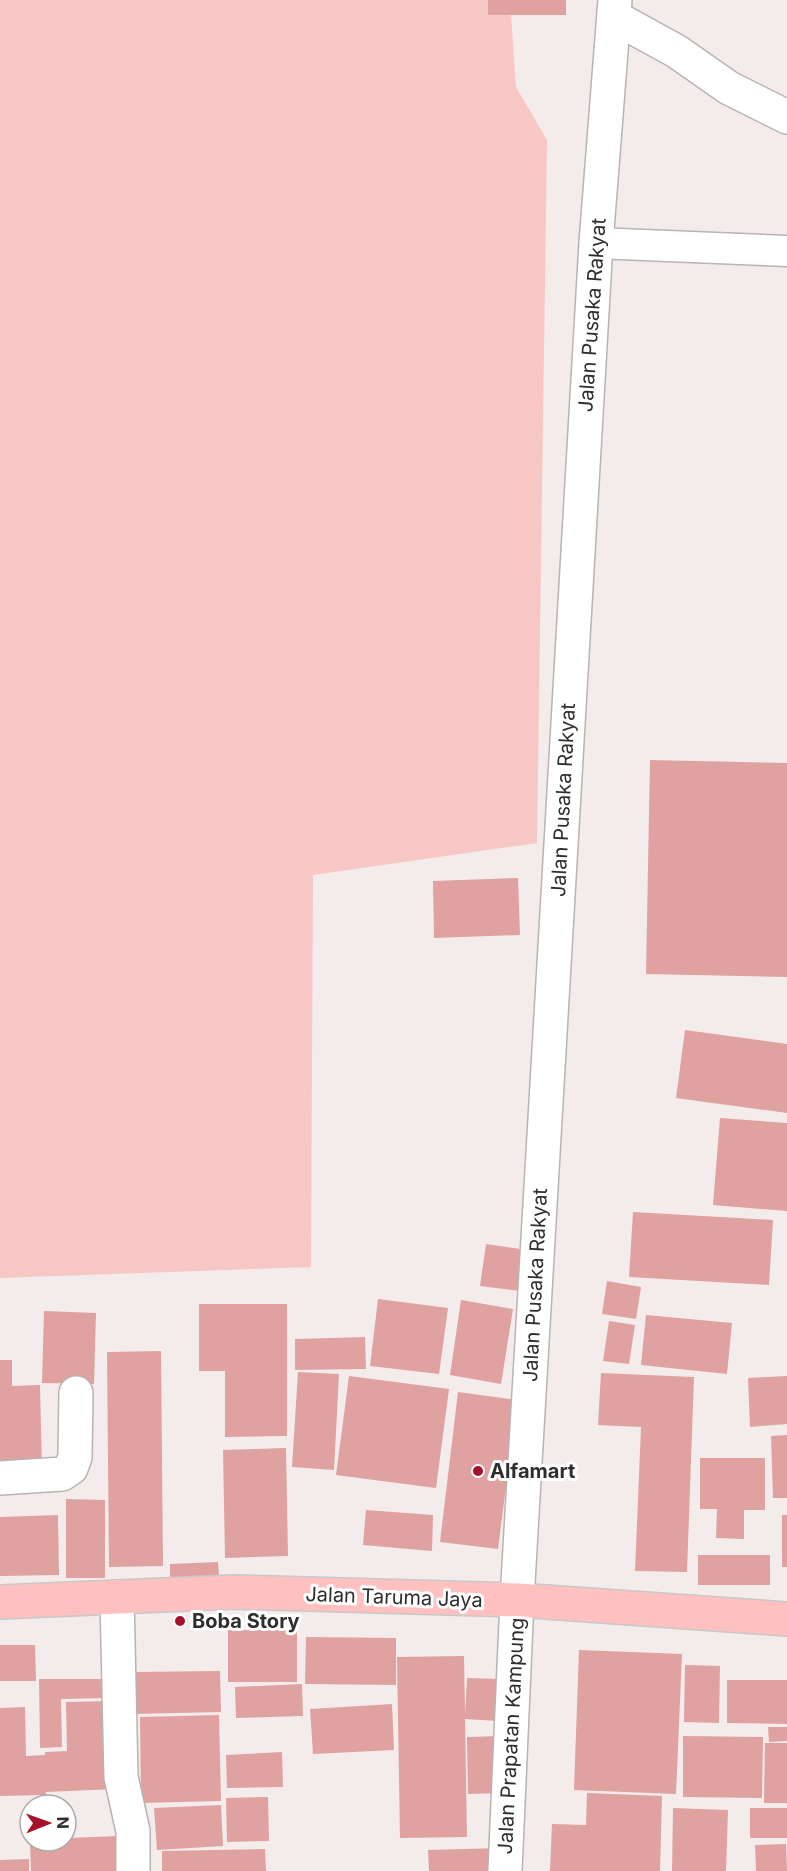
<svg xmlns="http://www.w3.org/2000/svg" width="787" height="1871" viewBox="0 0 787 1871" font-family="Inter,sans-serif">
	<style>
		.green { fill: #f7c7c5 }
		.building { fill: #dfa2a0 }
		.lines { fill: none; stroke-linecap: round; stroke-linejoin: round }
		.lane-casing { stroke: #bab3b3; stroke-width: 33 }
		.street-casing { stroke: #bab3b3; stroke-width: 36 }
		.secondary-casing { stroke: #bab3b3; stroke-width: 36 }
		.primary-casing { stroke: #c9c8c8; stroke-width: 36 }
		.lane { stroke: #fff; stroke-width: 30 }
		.street { stroke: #fff; stroke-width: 33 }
		.secondary { stroke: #fff; stroke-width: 33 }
		.primary { stroke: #fec1c0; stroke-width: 33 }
		.poi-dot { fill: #a8102a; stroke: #fff; stroke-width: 2 }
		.labels { text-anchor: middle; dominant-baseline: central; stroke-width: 6; stroke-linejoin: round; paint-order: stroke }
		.street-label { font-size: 20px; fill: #302d2d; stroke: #fff }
		.poi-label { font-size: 20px; font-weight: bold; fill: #302d2d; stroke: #fff; text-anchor: start }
	</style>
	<rect width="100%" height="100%" fill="#f3eceb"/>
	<path class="green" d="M 0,0 L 510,0 L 516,87 L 547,140 L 537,843 L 313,875 L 311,1267 L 0,1278 Z"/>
	<path class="building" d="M 488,0 L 566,0 L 566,15 L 488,15 Z
		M 650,760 L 787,763 L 787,977 L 646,974 Z
		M 518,878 L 520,935 L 434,938 L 433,881 Z
		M 685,1030 L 787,1044 L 787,1113 L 676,1098 Z
		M 720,1118 L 787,1123 L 787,1211 L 713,1205 Z
		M 633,1212 L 773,1220 L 769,1285 L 629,1277 Z
		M 486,1244 L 534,1251 L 529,1292 L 480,1286 Z
		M 607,1281 L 641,1287 L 636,1319 L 602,1314 Z
		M 378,1299 L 448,1308 L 439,1374 L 370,1366 Z
		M 461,1300 L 513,1309 L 501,1384 L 450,1375 Z
		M 199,1304 L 287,1304 L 287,1436 L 225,1437 L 225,1371 L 199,1371 Z
		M 44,1311 L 96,1313 L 94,1384 L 42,1383 Z
		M 646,1315 L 732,1323 L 727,1374 L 641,1365 Z
		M 609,1321 L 635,1325 L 629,1364 L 603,1361 Z
		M 365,1337 L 366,1369 L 295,1370 L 295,1339 Z
		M 161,1351 L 163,1566 L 109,1567 L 107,1352 Z
		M 0,1360 L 12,1360 L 12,1386 L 40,1385 L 42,1471 L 0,1472 Z
		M 298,1372 L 339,1374 L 334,1470 L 292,1467 Z
		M 601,1373 L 694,1377 L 687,1572 L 635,1571 L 641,1427 L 598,1425 Z
		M 349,1376 L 449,1389 L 436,1488 L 336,1475 Z
		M 787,1376 L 787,1424 L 750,1427 L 748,1378 Z
		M 458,1392 L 517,1400 L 498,1549 L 440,1542 Z
		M 787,1435 L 787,1498 L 773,1498 L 771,1436 Z
		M 286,1448 L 288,1556 L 225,1558 L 223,1450 Z
		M 700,1458 L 765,1458 L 765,1510 L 744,1510 L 744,1539 L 716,1538 L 717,1509 L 700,1509 Z
		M 66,1499 L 105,1500 L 105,1578 L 66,1578 Z
		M 366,1510 L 433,1515 L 432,1551 L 363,1545 Z
		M 58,1515 L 59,1575 L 0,1576 L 0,1517 Z
		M 782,1515 L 787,1515 L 787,1567 L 782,1567 Z
		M 698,1555 L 770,1555 L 770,1585 L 698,1585 Z
		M 218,1562 L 220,1589 L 170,1591 L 170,1564 Z
		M 228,1630 L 297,1630 L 297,1682 L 228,1682 Z
		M 306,1637 L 396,1638 L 396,1685 L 305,1684 Z
		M 0,1645 L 35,1645 L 36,1681 L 0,1681 Z
		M 579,1650 L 682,1654 L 676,1794 L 574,1790 Z
		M 464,1656 L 465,1714 L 467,1678 L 500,1679 L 498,1721 L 465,1719 L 467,1837 L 400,1838 L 397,1657 Z
		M 685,1665 L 720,1666 L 719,1723 L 684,1722 Z
		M 220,1671 L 221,1712 L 134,1714 L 133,1672 Z
		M 39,1679 L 105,1679 L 104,1698 L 61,1699 L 62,1747 L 40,1748 Z
		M 727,1680 L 787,1680 L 787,1724 L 727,1723 Z
		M 302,1684 L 303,1716 L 236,1718 L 235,1687 Z
		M 113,1701 L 115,1789 L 46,1792 L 46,1795 L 0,1796 L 0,1708 L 25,1707 L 26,1756 L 45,1755 L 45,1752 L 67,1751 L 66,1702 Z
		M 392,1704 L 394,1750 L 313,1754 L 310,1709 Z
		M 219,1715 L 221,1801 L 141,1803 L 140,1717 Z
		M 768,1727 L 787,1727 L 787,1741 L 769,1742 Z
		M 503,1736 L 504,1793 L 468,1794 L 467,1737 Z
		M 683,1736 L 763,1737 L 762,1798 L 683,1797 Z
		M 765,1743 L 787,1743 L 787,1803 L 764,1803 Z
		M 282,1752 L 283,1787 L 227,1788 L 226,1755 Z
		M 587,1793 L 662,1796 L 660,1871 L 550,1871 L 552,1824 L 586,1825 Z
		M 268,1797 L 269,1841 L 227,1842 L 226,1798 Z
		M 221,1805 L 223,1846 L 157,1850 L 154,1808 Z
		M 673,1808 L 728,1810 L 726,1871 L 672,1871 Z
		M 750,1808 L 787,1808 L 787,1838 L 750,1838 Z
		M 120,1836 L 122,1871 L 31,1871 L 30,1841 L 66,1841 L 66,1838 Z
		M 786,1844 L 787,1871 L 756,1871 L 755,1845 Z
		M 500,1848 L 501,1871 L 429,1871 L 428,1850 Z
		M 265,1849 L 266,1871 L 162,1871 L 162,1851 Z
		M 29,1859 L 29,1871 L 0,1871 L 0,1860 Z"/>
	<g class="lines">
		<g class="lane-casing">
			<path id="lane" d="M 596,243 L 787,251"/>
		</g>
		<g class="street-casing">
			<path id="street" d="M 614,17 L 676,51 L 729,88 L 787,117
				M 0,1478 L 62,1474 L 71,1468 L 75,1457 L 76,1393
				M 117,1597 L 121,1777 L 133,1831 L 133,1871"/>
		</g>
		<g class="secondary-casing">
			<path id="secondary" d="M 505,1871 L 517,1600 L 596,243 L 615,0"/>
		</g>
		<g class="primary-casing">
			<path id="primary" d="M 0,1602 L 234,1592 L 517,1600 L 787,1619"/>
		</g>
		<use href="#lane" class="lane"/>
		<use href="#street" class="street"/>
		<use href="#secondary" class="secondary"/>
		<use href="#primary" class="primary"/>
	</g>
	<g class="poi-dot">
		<circle cx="478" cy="1471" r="6"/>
		<circle cx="180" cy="1621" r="6"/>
	</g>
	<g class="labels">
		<g class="street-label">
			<text transform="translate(592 315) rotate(-86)">Jalan Pusaka Rakyat</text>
			<text transform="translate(563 800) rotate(-87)">Jalan Pusaka Rakyat</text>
			<text transform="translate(535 1285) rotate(-87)">Jalan Pusaka Rakyat</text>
			<text transform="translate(394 1597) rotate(2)">Jalan Taruma Jaya</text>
			<text transform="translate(511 1736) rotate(-87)">Jalan Prapatan Kampung</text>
		</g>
		<g class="poi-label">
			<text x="490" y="1471">Alfamart</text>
			<text x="192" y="1621">Boba Story</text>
		</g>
	</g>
	<g transform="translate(48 1823) rotate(89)"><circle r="28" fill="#ffffff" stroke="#acabab" stroke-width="1.5"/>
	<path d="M0-4.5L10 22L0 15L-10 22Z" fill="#a8102a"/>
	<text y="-9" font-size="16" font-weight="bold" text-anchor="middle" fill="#302d2d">N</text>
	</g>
</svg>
